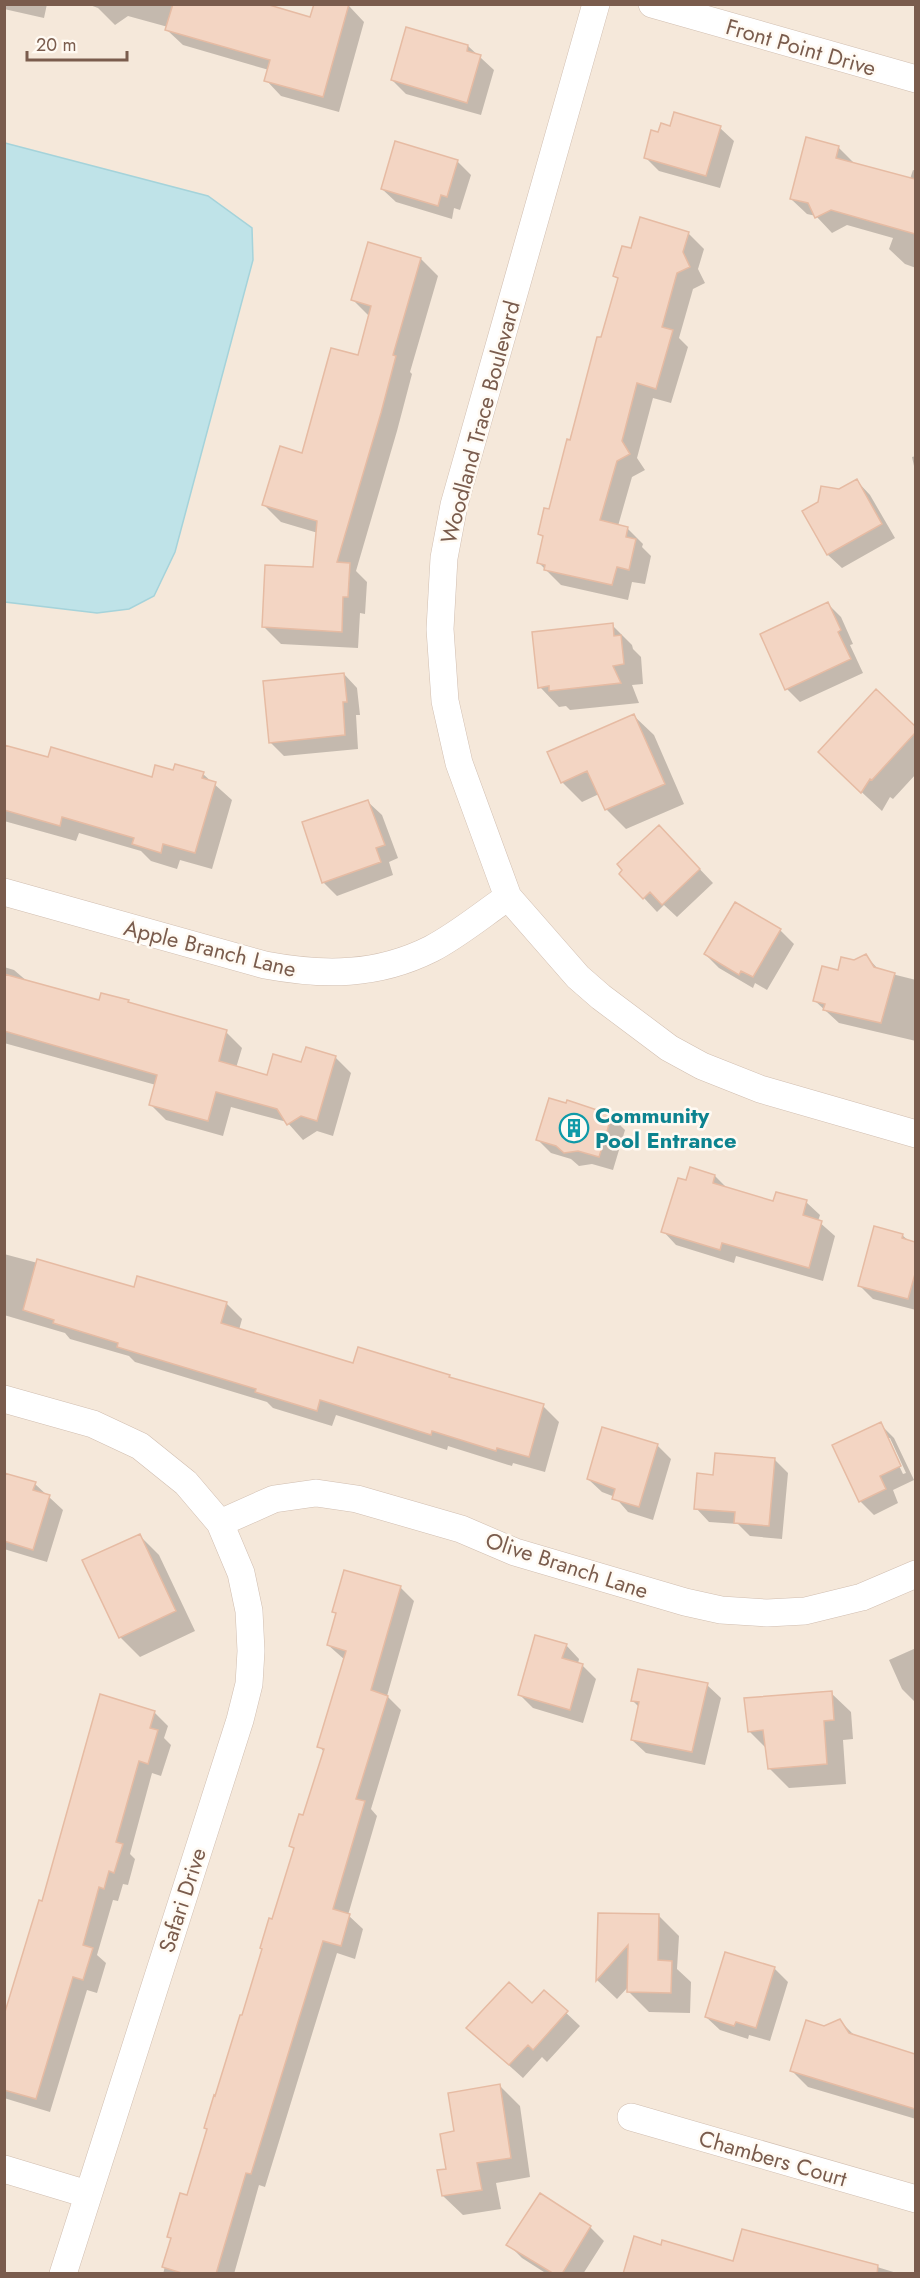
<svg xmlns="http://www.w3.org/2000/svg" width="920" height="2278" viewBox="0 0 920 2278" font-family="Jost,sans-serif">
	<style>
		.residential { fill: #f5e8da }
		.water { fill: #bfe3e8; stroke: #a5d3da; stroke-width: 1.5 }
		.shadow { fill: #0003; fill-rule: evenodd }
		.building { fill: #f3d5c3; stroke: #e6bba3; stroke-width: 1.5 }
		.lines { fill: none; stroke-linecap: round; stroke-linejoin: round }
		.street-casing { stroke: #d1beb0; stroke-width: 28 }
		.street { stroke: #fff; stroke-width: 27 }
		.labels { text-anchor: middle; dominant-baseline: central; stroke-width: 5; stroke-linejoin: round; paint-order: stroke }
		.street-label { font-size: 22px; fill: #7a5c4d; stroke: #fffaf3 }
		.culture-label { font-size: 22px; font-weight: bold; fill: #0d838f; stroke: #fffaf3; text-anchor: start }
	</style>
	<rect width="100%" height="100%" fill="#fdf6ec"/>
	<path class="residential" d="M 5,5 L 915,5 L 915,2273 L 5,2274 Z"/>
	<path class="water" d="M 5,143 L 208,196 L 252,228 L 253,260 L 175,552 L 154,596 L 129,609 L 97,613 L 5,602 Z"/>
	<path class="shadow" d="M 4,4 L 47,4 L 44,18 L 4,9 Z
		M 87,4 L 260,4 L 311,19 L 342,4 L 349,6 L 364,22 L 339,112 L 281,96 L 266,80 L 269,70 L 183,45 L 167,30 L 168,27 L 128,16 L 115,25 L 98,8 Z
		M 468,46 L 494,70 L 481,115 L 406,94 L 392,80 Z
		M 671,127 L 720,128 L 734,141 L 720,188 L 659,171 L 645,157 L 659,134 Z
		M 838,147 L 854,163 L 910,179 L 913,170 L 916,171 L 916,268 L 905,264 L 889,249 L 893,238 L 847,225 L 832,233 L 816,216 L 807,214 L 791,199 Z
		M 457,161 L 471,175 L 460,210 L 454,208 L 452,219 L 396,202 L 382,189 Z
		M 688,233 L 704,249 L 698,269 L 705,283 L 693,289 L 679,338 L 688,347 L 671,403 L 653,398 L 637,458 L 645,470 L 632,477 L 618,526 L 627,528 L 643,544 L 642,547 L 651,556 L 645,584 L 632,582 L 628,600 L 561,585 L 538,562 L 544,538 L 540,534 L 550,511 L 598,338 L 602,339 L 619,280 L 615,276 L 632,249 Z
		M 421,259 L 438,276 L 410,372 L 412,374 L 397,431 L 356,571 L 367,582 L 365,614 L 360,613 L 358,648 L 281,644 L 264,627 L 315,569 L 318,533 L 281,522 L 264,505 L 303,455 L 359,357 L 370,317 L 352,299 Z
		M 916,456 L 916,475 L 912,457 Z
		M 857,481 L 870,495 L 895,538 L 842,568 L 828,555 L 804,511 Z
		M 828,604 L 841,617 L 853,644 L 850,645 L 863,673 L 800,702 L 787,689 Z
		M 612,625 L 632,645 L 633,649 L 641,657 L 643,684 L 632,685 L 639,703 L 570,710 L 566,706 L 559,707 L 540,687 Z
		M 344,674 L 357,688 L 360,715 L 356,715 L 358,749 L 284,756 L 270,742 Z
		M 876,691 L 916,728 L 916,774 L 893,799 L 890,797 L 882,811 L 839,771 Z
		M 634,716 L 654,735 L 684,804 L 626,829 L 606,809 L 599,794 L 582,802 L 562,782 Z
		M 4,746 L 49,759 L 153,778 L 174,772 L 203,774 L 232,800 L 212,869 L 180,860 L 177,869 L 151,861 L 141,851 L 79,833 L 76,841 L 4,821 Z
		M 368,802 L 382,815 L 398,858 L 389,862 L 393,875 L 337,896 L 323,882 Z
		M 672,840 L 713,883 L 677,917 L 664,905 L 657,912 L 644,898 Z
		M 780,930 L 794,944 L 767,990 L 755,983 L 753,988 L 719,968 L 705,954 Z
		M 866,956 L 880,971 L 916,980 L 916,1041 L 839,1023 L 815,1001 L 839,972 Z
		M 4,967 L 14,970 L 28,982 L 100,1002 L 128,1002 L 131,1005 L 226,1032 L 242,1048 L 236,1068 L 268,1077 L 302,1064 L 307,1049 L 336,1058 L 351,1073 L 333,1136 L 317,1131 L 303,1140 L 287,1122 L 231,1107 L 223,1136 L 166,1120 L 151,1105 L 156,1085 L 4,1043 Z
		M 611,1116 L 625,1130 L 613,1170 L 592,1164 L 579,1166 L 571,1159 L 551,1153 L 538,1140 Z
		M 715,1176 L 727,1188 L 774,1203 L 806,1202 L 820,1215 L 818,1221 L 835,1236 L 823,1281 L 736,1256 L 734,1263 L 676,1245 L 663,1231 L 687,1182 Z
		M 902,1235 L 909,1241 L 916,1243 L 916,1310 L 873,1299 L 859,1285 Z
		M 4,1254 L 135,1289 L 226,1303 L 242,1319 L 239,1330 L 354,1365 L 449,1376 L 452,1380 L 543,1406 L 559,1422 L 545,1472 L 513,1463 L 512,1466 L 448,1446 L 447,1450 L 336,1415 L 332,1426 L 273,1408 L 267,1402 L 135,1362 L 129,1356 L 70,1339 L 65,1333 L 4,1315 Z
		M 880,1424 L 894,1438 L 914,1480 L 893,1490 L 898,1503 L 874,1515 L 860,1501 ZM 886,1438 L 890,1438 L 906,1473 L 903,1474 Z
		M 657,1445 L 671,1459 L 653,1520 L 628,1512 L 615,1497 L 602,1492 L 588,1479 Z
		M 775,1460 L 788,1473 L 782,1539 L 750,1536 L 738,1524 L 709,1522 L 696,1508 L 715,1476 Z
		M 4,1482 L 35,1484 L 63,1510 L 47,1562 L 4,1549 Z
		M 139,1535 L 159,1555 L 195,1631 L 140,1657 L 121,1638 L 84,1561 Z
		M 400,1587 L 414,1601 L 387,1696 L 401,1710 L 371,1809 L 377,1816 L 348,1915 L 363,1929 L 355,1959 L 337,1953 L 265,2187 L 259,2185 L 234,2274 L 163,2274 L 172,2240 L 168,2236 L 188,2197 L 216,2098 L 295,1850 L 291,1846 L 304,1817 L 324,1752 L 319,1746 L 345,1660 L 328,1645 L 337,1615 L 334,1612 Z
		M 566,1645 L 579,1659 L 578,1664 L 582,1665 L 596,1679 L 583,1723 L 533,1708 L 519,1694 Z
		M 916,1648 L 916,1703 L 902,1689 L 889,1660 Z
		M 707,1685 L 721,1698 L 705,1765 L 646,1753 L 632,1740 L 639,1707 L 633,1701 Z
		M 831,1693 L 851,1712 L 853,1739 L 843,1740 L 846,1784 L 789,1788 L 769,1768 L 767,1749 L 750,1732 Z
		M 154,1712 L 168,1726 L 164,1738 L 171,1745 L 161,1776 L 152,1773 L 130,1854 L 135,1859 L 128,1885 L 123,1884 L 118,1901 L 113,1900 L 97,1955 L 106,1963 L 97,1993 L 87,1990 L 50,2112 L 4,2098 L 4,2018 L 43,1903 Z
		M 599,1914 L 659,1916 L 679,1936 L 677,1969 L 691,1982 L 690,2013 L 649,2012 L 629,1992 L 629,1986 L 617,1999 L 597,1980 Z
		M 774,1968 L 788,1982 L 770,2041 L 749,2035 L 748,2039 L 720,2030 L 706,2017 Z
		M 544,1992 L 580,2026 L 547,2062 L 542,2057 L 523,2078 L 482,2041 L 532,2005 Z
		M 840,2021 L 856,2037 L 916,2055 L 916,2119 L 808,2087 L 792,2071 L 825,2027 Z
		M 500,2086 L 520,2106 L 530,2177 L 496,2183 L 501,2209 L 463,2215 L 443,2196 L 456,2133 Z
		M 590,2227 L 604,2241 L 583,2274 L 547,2274 L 522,2258 L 508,2244 Z
		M 841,2256 L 900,2274 L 731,2274 Z"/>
	<path class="building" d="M 173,4 L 266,4 L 310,17 L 314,4 L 349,4 L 323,97 L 264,81 L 270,60 L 165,30 Z
		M 406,27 L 468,45 L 467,51 L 481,55 L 467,103 L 391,80 Z
		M 674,112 L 721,126 L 706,176 L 644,158 L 651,130 L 658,132 L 661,123 L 670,126 Z
		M 806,137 L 839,146 L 836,158 L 915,179 L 915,234 L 831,210 L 815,218 L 808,203 L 790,199 Z
		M 395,141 L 458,160 L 447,197 L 441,195 L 438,206 L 381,189 Z
		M 640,217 L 689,232 L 683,252 L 690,267 L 677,273 L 662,327 L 673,330 L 656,389 L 637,383 L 622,441 L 630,454 L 617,461 L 600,520 L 628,527 L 626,537 L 636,539 L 629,570 L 617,567 L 612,585 L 544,570 L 545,565 L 537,563 L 543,536 L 538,534 L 544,508 L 549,509 L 567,439 L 570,440 L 597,337 L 601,337 L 618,278 L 613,276 L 622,246 L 631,248 Z
		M 368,242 L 421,258 L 393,355 L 396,356 L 381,413 L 337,562 L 350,563 L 348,597 L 343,597 L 342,632 L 262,627 L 265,565 L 313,567 L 317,521 L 262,505 L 280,446 L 302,453 L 331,348 L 358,355 L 371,306 L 351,300 Z
		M 857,479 L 882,524 L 827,555 L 802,511 L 818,502 L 821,486 L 839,489 Z
		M 828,602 L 841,630 L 838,632 L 851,659 L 785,690 L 760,634 Z
		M 613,623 L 614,636 L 621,635 L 624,664 L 613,666 L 621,683 L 549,691 L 549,686 L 538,688 L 532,632 Z
		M 344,673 L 347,702 L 343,702 L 345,735 L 269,743 L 263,681 Z
		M 876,689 L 915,726 L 915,733 L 872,780 L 870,779 L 861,793 L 818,752 Z
		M 634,714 L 665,784 L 605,810 L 587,771 L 561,783 L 547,752 Z
		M 4,745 L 48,757 L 51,747 L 152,777 L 155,765 L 173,770 L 175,764 L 204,772 L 202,778 L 216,782 L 195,853 L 163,844 L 161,853 L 132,844 L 134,838 L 62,817 L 60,826 L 4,810 Z
		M 368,800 L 385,845 L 376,848 L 381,862 L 322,883 L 302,822 Z
		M 659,825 L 700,869 L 662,905 L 650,892 L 643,899 L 619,874 L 622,870 L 617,864 Z
		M 735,902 L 781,929 L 753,977 L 741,971 L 739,975 L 704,954 Z
		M 866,954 L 874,967 L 895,973 L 881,1023 L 823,1010 L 825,1004 L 813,1001 L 822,966 L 838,970 L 841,957 L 854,960 Z
		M 4,974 L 99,1000 L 101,993 L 129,1000 L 128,1002 L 227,1030 L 219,1061 L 267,1075 L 273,1054 L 301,1062 L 306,1047 L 336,1056 L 317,1121 L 301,1116 L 287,1125 L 277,1109 L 216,1092 L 208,1121 L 149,1105 L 157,1075 L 4,1031 Z
		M 549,1098 L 566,1103 L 567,1100 L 612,1115 L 599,1157 L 578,1151 L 564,1153 L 556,1146 L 536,1140 Z
		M 690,1167 L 715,1175 L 713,1183 L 773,1201 L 776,1192 L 807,1200 L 803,1215 L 822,1221 L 809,1268 L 722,1243 L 720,1250 L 661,1232 L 678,1178 L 686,1180 Z
		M 874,1226 L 903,1234 L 902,1238 L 915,1242 L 915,1274 L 908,1299 L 858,1286 Z
		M 37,1259 L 134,1287 L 137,1276 L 227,1302 L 221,1323 L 353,1363 L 358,1347 L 450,1375 L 449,1377 L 544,1404 L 529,1457 L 497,1448 L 496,1451 L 432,1431 L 431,1435 L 320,1400 L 317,1411 L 255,1392 L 256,1389 L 117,1347 L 118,1343 L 53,1323 L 54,1320 L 23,1310 Z
		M 881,1422 L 901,1466 L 880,1476 L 886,1489 L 859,1502 L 832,1445 Z
		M 602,1427 L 658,1444 L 639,1507 L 612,1499 L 615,1489 L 587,1479 Z
		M 715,1453 L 775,1458 L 769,1526 L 734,1523 L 735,1512 L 694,1509 L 697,1473 L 713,1475 Z
		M 4,1473 L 36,1482 L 33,1490 L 50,1495 L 33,1550 L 4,1541 Z
		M 140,1534 L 176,1611 L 119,1638 L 82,1560 Z
		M 344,1570 L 401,1586 L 371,1690 L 388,1696 L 356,1799 L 365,1801 L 333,1909 L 350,1914 L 341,1946 L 323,1941 L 251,2174 L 246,2173 L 216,2274 L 185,2274 L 162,2267 L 171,2238 L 167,2237 L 180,2193 L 187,2195 L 207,2129 L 204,2128 L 214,2095 L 215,2096 L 240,2015 L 242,2015 L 262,1949 L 260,1948 L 269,1918 L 272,1919 L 294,1848 L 289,1846 L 299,1814 L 303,1815 L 324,1749 L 317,1747 L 346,1651 L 327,1645 L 336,1613 L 332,1612 Z
		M 535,1635 L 567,1644 L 562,1658 L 583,1664 L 570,1710 L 518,1695 Z
		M 638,1669 L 708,1683 L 692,1752 L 631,1740 L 639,1702 L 631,1701 Z
		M 832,1691 L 834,1720 L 824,1721 L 827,1764 L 768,1769 L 763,1730 L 748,1732 L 744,1698 Z
		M 100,1694 L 155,1711 L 150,1728 L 158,1730 L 148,1764 L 139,1761 L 116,1842 L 123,1844 L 114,1873 L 109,1871 L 104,1889 L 99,1887 L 83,1945 L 93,1948 L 83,1980 L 73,1977 L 36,2099 L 4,2090 L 4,2015 L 39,1900 L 42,1901 Z
		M 598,1913 L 659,1914 L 658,1960 L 672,1961 L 671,1993 L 627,1992 L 628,1945 L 596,1981 Z
		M 725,1952 L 775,1967 L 756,2028 L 736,2022 L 734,2026 L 705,2017 Z
		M 509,1982 L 532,2003 L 544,1990 L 568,2011 L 533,2050 L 528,2045 L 509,2065 L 466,2028 Z
		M 840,2019 L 849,2033 L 915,2054 L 915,2109 L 790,2071 L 806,2020 L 824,2026 Z
		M 500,2084 L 511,2158 L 477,2163 L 482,2190 L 442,2196 L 437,2170 L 446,2169 L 440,2134 L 454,2131 L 448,2093 Z
		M 540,2193 L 591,2226 L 562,2274 L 554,2274 L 506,2245 Z
		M 742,2229 L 878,2265 L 877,2274 L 623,2274 L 634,2236 L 661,2245 L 662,2240 L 733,2261 Z"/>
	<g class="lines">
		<g class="street-casing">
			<path id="street" d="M 596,4 L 454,505 L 444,558 L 440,629 L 445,701 L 459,763 L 508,897 L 578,977 L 601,997 L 669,1048 L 702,1066 L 760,1089 L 916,1134
				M 652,4 L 916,79
				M 4,892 L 265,965 C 324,976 377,976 431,949 C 458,935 483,914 508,897
				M 4,1399 L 93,1424 L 140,1446 L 186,1483 L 220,1523 L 241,1573 L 249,1611 L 251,1651 L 249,1684 L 240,1720 L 63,2274
				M 220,1523 L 274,1499 L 316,1493 L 357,1499 L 461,1529 L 515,1552 L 685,1602 L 721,1610 L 767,1613 L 805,1611 L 862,1597 L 916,1574
				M 631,2117 L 916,2199
				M 4,2169 L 87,2194"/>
		</g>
		<use href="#street" class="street"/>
	</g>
	<defs>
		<g id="building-ring" transform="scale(1.5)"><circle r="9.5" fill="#fffaf3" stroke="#0f9aa8" stroke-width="1.5"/><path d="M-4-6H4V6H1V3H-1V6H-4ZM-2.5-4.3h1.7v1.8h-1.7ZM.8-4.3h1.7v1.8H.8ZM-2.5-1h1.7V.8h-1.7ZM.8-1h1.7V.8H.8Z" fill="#0f9aa8"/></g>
	</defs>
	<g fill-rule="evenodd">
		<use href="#building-ring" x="574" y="1128"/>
	</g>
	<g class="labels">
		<g class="street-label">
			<text transform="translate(801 47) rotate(16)">Front Point Drive</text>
			<text transform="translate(480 422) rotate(-75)">Woodland Trace Boulevard</text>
			<text transform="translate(210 948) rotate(14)">Apple Branch Lane</text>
			<text transform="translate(567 1565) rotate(18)">Olive Branch Lane</text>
			<text transform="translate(182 1900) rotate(-72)">Safari Drive</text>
			<text transform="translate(773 2158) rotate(16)">Chambers Court</text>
		</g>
		<g class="culture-label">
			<text x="595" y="1115">Community<tspan x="595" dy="25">Pool Entrance</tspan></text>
		</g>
	</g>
	<rect width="920" height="2278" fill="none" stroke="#7a5c4d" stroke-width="12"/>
	<path d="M27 51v9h100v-9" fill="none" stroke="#7a5c4d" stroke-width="3"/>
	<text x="36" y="51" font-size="18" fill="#7a5c4d" stroke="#fffaf3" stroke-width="4.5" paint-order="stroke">20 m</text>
</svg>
